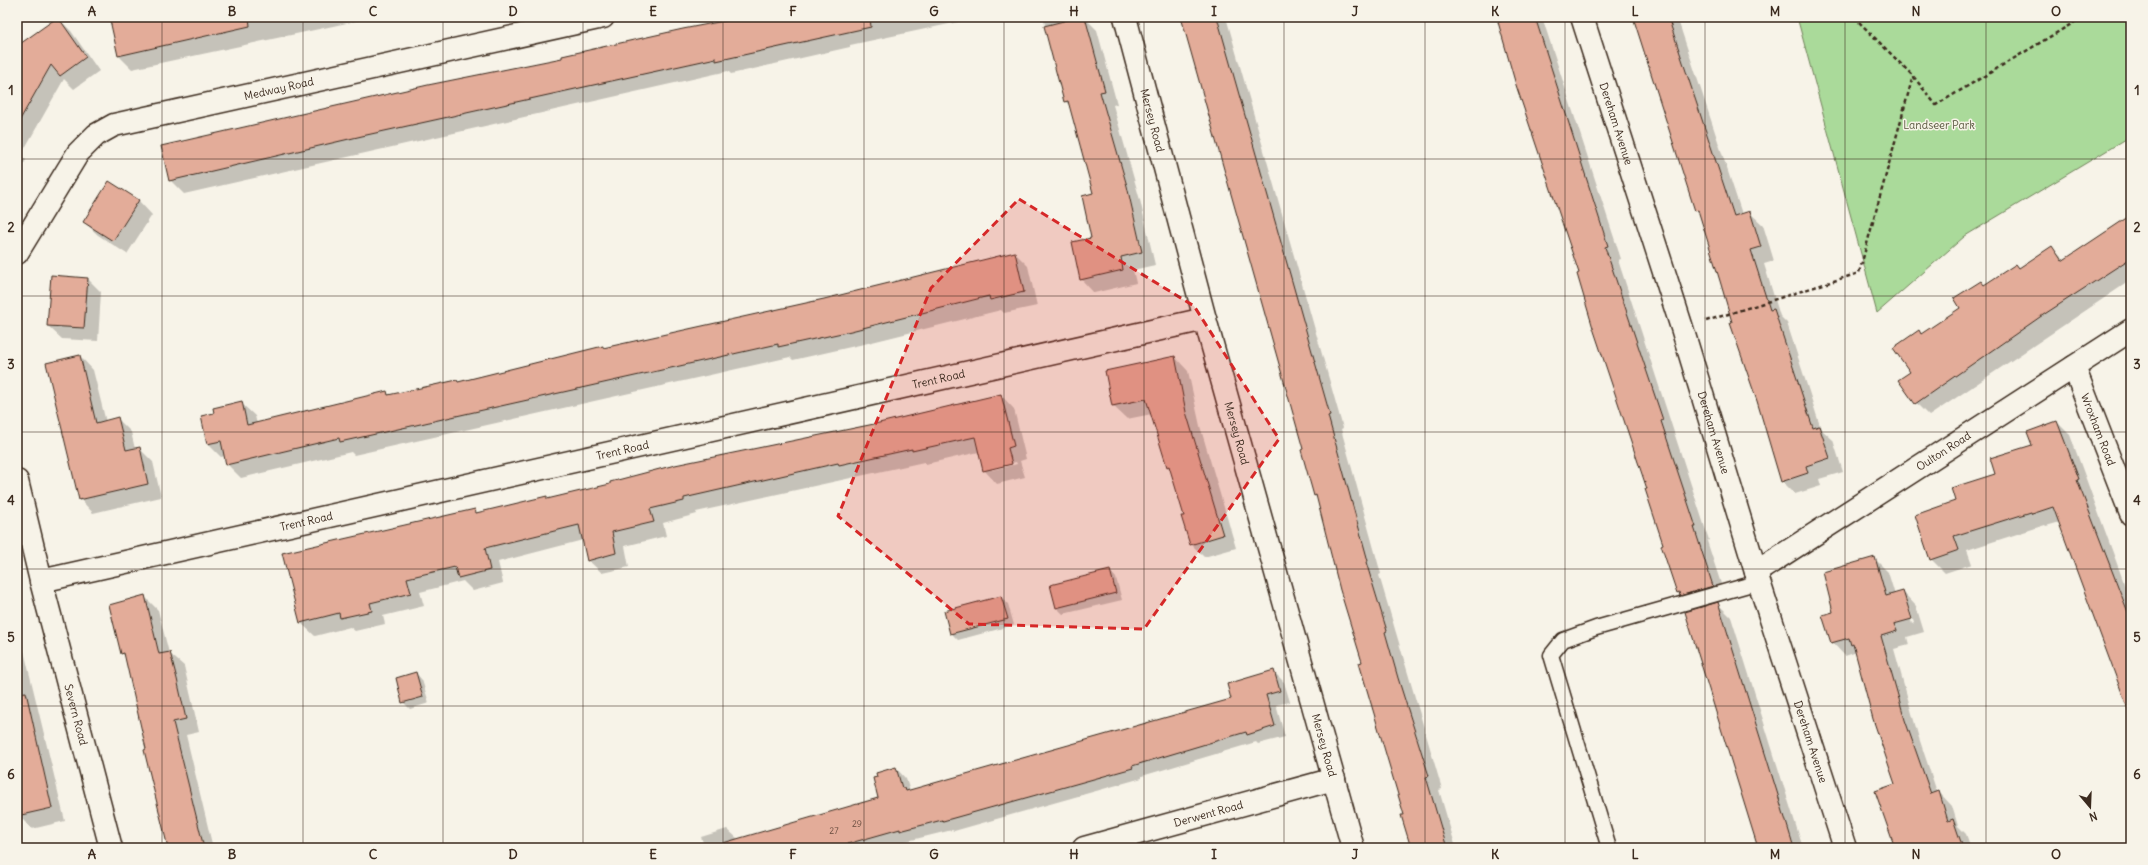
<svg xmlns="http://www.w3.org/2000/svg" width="2148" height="865" viewBox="0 0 2148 865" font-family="Delius,sans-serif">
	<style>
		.green { fill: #aada9a; stroke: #72825c }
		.shadow { fill: #0003; fill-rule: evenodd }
		.building { fill: #e3ac99; stroke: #3b2a1e }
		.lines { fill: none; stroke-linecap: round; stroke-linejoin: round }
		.lane-casing { stroke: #3b2a1e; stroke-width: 17 }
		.street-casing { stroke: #3b2a1e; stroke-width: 25 }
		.path { stroke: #3b2a1e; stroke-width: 2.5; stroke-dasharray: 4 3; stroke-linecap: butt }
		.lane { stroke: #f7f3e8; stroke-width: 14 }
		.street { stroke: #f7f3e8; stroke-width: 22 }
		.marked { fill: #d62828; fill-opacity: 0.2; stroke: #d62828; stroke-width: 3; stroke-dasharray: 8 5; stroke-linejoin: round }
		.grid { fill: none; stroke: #3b2a1e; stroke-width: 1; stroke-opacity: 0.55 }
		.labels { text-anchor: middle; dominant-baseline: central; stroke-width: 3; stroke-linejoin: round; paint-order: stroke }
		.number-label { font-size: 9px; fill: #654a3d }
		.street-label { font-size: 11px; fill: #3b2a1e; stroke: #f7f3e8 }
		.park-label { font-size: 11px; fill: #57563d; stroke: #f7f3e8 }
		.neatline { fill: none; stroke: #3b2a1e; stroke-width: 1.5 }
		.grid-label { font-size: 13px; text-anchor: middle; font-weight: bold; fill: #3b2a1e }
	</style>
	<rect width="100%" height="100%" fill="#f7f3e8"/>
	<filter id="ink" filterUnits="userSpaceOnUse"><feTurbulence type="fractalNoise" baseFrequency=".025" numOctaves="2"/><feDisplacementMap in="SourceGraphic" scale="8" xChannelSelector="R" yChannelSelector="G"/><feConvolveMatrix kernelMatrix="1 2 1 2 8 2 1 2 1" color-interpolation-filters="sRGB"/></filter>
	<g filter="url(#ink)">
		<path class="green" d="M 1797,17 L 2131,17 L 2131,136 L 1965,236 L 1877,313 Z"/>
		<path class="shadow" d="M 127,17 L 375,17 L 132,69 L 118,55 Z
			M 747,17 L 982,17 L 850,45 L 850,47 L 731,74 L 728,71 L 184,194 L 170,180 L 563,59 Z
			M 1043,17 L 1084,17 L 1097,30 L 1117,104 L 1113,105 L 1140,200 L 1155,265 L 1133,270 L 1136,283 L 1094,293 L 1081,279 L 1092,239 L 1095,194 L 1071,107 L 1065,101 Z
			M 1182,17 L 1226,17 L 1343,428 L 1341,429 L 1381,574 L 1379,575 L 1442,789 L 1439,790 L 1456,848 L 1412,848 L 1405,815 L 1318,499 L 1315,496 L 1304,450 Z
			M 1496,17 L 1542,17 L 1621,259 L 1618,260 L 1709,540 L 1707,541 L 1726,599 L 1716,602 L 1731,617 L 1803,848 L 1759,848 L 1695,610 L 1678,592 L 1648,489 L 1580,274 Z
			M 1633,17 L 1677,17 L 1742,214 L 1749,212 L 1763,225 L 1774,261 L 1764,264 L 1780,316 L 1787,323 L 1821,429 L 1833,440 L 1843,472 L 1819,479 L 1821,486 L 1795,494 L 1782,481 L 1700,215 L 1696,210 Z
			M 58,18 L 71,31 L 99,71 L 74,89 L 64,79 L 21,155 L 26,160 L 17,175 L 17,43 L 19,45 Z
			M 109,183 L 139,201 L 152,215 L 127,254 L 98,235 L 84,222 Z
			M 2131,217 L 2131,280 L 1929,416 L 1916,403 L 1911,372 L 1919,331 L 1922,334 L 1961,308 L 1985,286 L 2016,265 L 2020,268 L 2051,247 L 2065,261 Z
			M 1015,253 L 1028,266 L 1037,306 L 1004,313 L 1001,310 L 864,344 L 793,360 L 790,357 L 354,455 L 351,452 L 241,478 L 227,464 L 225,456 L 221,457 L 208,444 L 216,413 L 241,403 L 255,416 L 257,424 L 387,392 L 390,396 L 458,382 L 602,347 L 604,349 L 824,299 Z
			M 88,279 L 101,292 L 98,341 L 62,339 L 48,326 Z
			M 80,356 L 93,370 L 106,422 L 118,419 L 131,432 L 135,449 L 139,448 L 153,462 L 161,497 L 93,513 L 80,499 Z
			M 1175,357 L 1188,371 L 1200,426 L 1236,548 L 1204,557 L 1191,544 L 1185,516 L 1171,470 L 1167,466 L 1152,414 L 1127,419 L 1113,406 Z
			M 1001,395 L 1014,409 L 1026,459 L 1020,461 L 1025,477 L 997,484 L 984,470 L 979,452 L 926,464 L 924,462 L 696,512 L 697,514 L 663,523 L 666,536 L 625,546 L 629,567 L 602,573 L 588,560 L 583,540 L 498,562 L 503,583 L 473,591 L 463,581 L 420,592 L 424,606 L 383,616 L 385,624 L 355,631 L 350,627 L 315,636 L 301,623 L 283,553 L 475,510 L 478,514 L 546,497 L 548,499 ZM 1016,462 L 1017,464 L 992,470 L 992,468 Z
			M 2057,422 L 2070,435 L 2131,602 L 2131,710 L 2060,522 L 2046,526 L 2045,525 L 1967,550 L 1972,564 L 1945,573 L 1931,559 L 1956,502 L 1996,475 L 2033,445 Z
			M 1874,558 L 1888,572 L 1895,595 L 1903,592 L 1916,606 L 1924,632 L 1907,637 L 1909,645 L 1894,649 L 1918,735 L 1936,789 L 1952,806 L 1958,826 L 1966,834 L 1971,848 L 1897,848 L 1897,785 L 1857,652 L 1845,656 L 1832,642 L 1835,612 ZM 1907,607 L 1909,607 L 1914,623 L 1912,624 Z
			M 1110,571 L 1116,578 L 1122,600 L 1063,614 L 1057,608 Z
			M 145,597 L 158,610 L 169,653 L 184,666 L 199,732 L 186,735 L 213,848 L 169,848 L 126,658 L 122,653 Z
			M 1001,597 L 1008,604 L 1014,625 L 958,640 L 951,633 Z
			M 17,622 L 65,821 L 32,829 L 18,815 L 17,809 Z
			M 1274,672 L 1284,682 L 1290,702 L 1276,705 L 1285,737 L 1258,744 L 1256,742 L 1142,776 L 1142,778 L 954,831 L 952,830 L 879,848 L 705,848 L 701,837 L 727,829 L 738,839 L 792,823 L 794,825 L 880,799 L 896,768 L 906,779 L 910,791 L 1233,700 Z
			M 416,673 L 422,680 L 429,703 L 410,709 L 403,702 Z"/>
		<path class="building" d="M 58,17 L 86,57 L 60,76 L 51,65 L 17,125 L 17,46 Z
			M 123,17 L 249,17 L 250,26 L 118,56 L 110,20 Z
			M 744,17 L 870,17 L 871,27 L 716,61 L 716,58 L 362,136 L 169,181 L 161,146 L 428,85 L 562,58 L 562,56 L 683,29 Z
			M 1079,17 L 1085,17 L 1105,91 L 1100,92 L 1127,186 L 1142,252 L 1121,257 L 1123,270 L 1080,280 L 1072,242 L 1091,238 L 1082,196 L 1093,193 L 1068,101 L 1064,102 L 1044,26 Z
			M 1181,17 L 1217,17 L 1330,415 L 1328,416 L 1368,561 L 1366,562 L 1387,631 L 1385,632 L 1398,678 L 1429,776 L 1426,777 L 1447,848 L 1411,848 L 1401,815 L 1404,815 L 1359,663 L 1362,662 L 1340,590 L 1316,495 L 1314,496 L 1301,450 L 1303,449 Z
			M 1514,17 L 1535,17 L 1608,246 L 1605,247 L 1663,420 L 1661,421 L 1696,527 L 1694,527 L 1713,586 L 1680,596 L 1679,592 L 1677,593 L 1661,545 L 1663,544 L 1645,489 L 1647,489 L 1593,328 L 1577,274 L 1579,273 L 1516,85 L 1498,22 Z
			M 1633,17 L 1668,17 L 1734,216 L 1750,211 L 1761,247 L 1751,250 L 1770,310 L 1774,309 L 1813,428 L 1819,426 L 1830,458 L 1806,466 L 1808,473 L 1781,482 L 1757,401 L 1730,323 L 1732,322 L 1720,281 L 1698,210 L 1695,211 Z
			M 109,181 L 139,200 L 113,241 L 83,222 Z
			M 2131,215 L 2131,258 L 2040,317 L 1915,404 L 1898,380 L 1910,372 L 1893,348 L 1919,330 L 1921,334 L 1960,308 L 1954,298 L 1981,281 L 1984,285 L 2016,264 L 2019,268 L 2052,246 L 2062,261 Z
			M 1015,252 L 1024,292 L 990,300 L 989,296 L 851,331 L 778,347 L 778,344 L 340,442 L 339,438 L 226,465 L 221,441 L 207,444 L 201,416 L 214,413 L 213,408 L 242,401 L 247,425 L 387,391 L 388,395 L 457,380 L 458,382 L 603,346 L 603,348 L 824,299 Z
			M 51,275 L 88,278 L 84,328 L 47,326 Z
			M 80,355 L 96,423 L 118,417 L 126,450 L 140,447 L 148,484 L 79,500 L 46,363 Z
			M 1175,356 L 1186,412 L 1223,535 L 1190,545 L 1181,516 L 1184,516 L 1169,466 L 1167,467 L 1146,399 L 1112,406 L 1105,371 Z
			M 1001,394 L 1014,446 L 1008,448 L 1012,464 L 983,471 L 975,437 L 912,451 L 912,449 L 839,465 L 838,463 L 684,498 L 684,501 L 650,509 L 654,522 L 612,532 L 616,553 L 587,561 L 579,525 L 485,548 L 490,570 L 458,578 L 455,567 L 407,578 L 411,593 L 370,603 L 372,611 L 340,618 L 339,613 L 300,623 L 282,553 L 475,509 L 476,513 L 547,496 L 547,499 L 610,484 L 610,482 L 675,465 L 879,423 Z
			M 2057,421 L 2079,479 L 2077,480 L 2131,620 L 2131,712 L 2129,712 L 2053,507 L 2032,514 L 2031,512 L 1954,536 L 1959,550 L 1930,560 L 1915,515 L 1955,501 L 1951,488 L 1995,474 L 1990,458 L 2032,445 L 2027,432 Z
			M 1875,557 L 1886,596 L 1903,591 L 1912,619 L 1894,624 L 1897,631 L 1881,636 L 1905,720 L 1931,794 L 1939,791 L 1948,821 L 1953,819 L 1963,848 L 1895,848 L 1875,791 L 1895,784 L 1873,719 L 1853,644 L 1851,645 L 1849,638 L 1831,643 L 1822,615 L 1833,612 L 1823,572 Z
			M 1110,570 L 1116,593 L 1056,608 L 1050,585 Z
			M 145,595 L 159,654 L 170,652 L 177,679 L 186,719 L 173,722 L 204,848 L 168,848 L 144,750 L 146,749 L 124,653 L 121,654 L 109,605 Z
			M 1001,596 L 1008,619 L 950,634 L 944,611 Z
			M 1718,602 L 1778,795 L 1794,848 L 1758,848 L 1685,612 Z
			M 1274,670 L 1280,691 L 1266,695 L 1275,726 L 1247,735 L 1246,732 L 1132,766 L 1133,768 L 943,821 L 942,820 L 900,831 L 900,829 L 833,848 L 724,848 L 723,843 L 878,798 L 873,778 L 877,777 L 876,773 L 896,767 L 902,788 L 905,788 L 906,791 L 1231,699 L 1227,684 Z
			M 416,672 L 423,697 L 402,703 L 396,678 Z
			M 26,692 L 52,808 L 17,816 L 17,693 Z"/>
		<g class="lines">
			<g class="lane-casing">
				<path id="lane" d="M 1609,848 L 1551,655 L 1563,640 L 1596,628 L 1759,582"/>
			</g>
			<g class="street-casing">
				<g id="street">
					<path id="s1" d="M 1125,17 L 1205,319 L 1353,848"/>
					<path id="s2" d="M 1582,17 L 1682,328 L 1759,582 L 1845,848"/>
					<path id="s3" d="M 17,253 L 78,153 L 96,135 L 114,125 L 603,17"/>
					<path id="s4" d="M 2074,367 L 2131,514"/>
					<path id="s5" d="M 17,481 L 41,581 L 111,848"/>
					<path id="s6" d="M 1756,572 L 2131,330"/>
					<path id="s7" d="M 41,581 L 1205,319"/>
					<path id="s8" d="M 1084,848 L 1334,779"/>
				</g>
			</g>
			<path class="path" d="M 1854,17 L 1913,76 L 1936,105 L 2083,17
				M 1706,321 L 1859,273 L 1913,76"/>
			<use href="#lane" class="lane"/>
			<use href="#street" class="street"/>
		</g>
	</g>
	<path class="marked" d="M 1019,199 L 1194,306 L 1279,439 L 1144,629 L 969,624 L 838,516 L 931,288 Z"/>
	<path class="grid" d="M 162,17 L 162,848M 303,17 L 303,848M 443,17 L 443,848M 583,17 L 583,848M 723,17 L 723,848M 864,17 L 864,848M 1004,17 L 1004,848M 1144,17 L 1144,848M 1284,17 L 1284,848M 1425,17 L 1425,848M 1565,17 L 1565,848M 1705,17 L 1705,848M 1845,17 L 1845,848M 1986,17 L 1986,848M 17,159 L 2131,159M 17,296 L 2131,296M 17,432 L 2131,432M 17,569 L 2131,569M 17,706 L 2131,706"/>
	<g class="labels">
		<g class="number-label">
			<text x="857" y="823">29</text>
			<text x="834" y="830">27</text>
		</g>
		<g class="street-label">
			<text stroke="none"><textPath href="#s3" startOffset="332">Medway Road</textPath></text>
			<text stroke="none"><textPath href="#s1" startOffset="107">Mersey Road</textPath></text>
			<text stroke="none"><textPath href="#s2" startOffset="112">Dereham Avenue</textPath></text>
			<text stroke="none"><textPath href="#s7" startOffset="920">Trent Road</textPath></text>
			<text stroke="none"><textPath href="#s4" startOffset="67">Wroxham Road</textPath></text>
			<text stroke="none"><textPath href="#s2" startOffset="436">Dereham Avenue</textPath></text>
			<text stroke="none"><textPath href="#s1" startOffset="431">Mersey Road</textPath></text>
			<text stroke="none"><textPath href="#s7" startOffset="596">Trent Road</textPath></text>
			<text stroke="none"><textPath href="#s6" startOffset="223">Oulton Road</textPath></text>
			<text stroke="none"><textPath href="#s7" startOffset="272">Trent Road</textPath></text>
			<text stroke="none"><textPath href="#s5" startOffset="241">Severn Road</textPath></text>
			<text stroke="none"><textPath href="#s2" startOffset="760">Dereham Avenue</textPath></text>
			<text stroke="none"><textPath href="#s1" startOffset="755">Mersey Road</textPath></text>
			<text stroke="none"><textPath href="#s8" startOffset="129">Derwent Road</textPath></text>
		</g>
		<g class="park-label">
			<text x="1939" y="125">Landseer Park</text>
		</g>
	</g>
	<rect width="2148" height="865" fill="none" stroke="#f7f3e8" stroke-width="44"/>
	<g transform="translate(2090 807) rotate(161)" stroke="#f7f3e8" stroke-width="3" paint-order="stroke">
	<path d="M0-3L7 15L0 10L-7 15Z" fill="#3b2a1e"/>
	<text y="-6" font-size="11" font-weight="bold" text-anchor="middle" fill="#3b2a1e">N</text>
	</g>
	<rect x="22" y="22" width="2104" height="821" class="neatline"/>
	<g class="grid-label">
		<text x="92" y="16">A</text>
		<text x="232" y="16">B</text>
		<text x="373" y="16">C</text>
		<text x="513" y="16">D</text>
		<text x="653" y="16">E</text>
		<text x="793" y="16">F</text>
		<text x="934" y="16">G</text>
		<text x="1074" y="16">H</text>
		<text x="1214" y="16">I</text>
		<text x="1355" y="16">J</text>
		<text x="1495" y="16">K</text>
		<text x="1635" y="16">L</text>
		<text x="1775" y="16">M</text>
		<text x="1916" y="16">N</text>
		<text x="2056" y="16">O</text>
		<text x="11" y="95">1</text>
		<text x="2137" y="95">1</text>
		<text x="11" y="232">2</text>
		<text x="2137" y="232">2</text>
		<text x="11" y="369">3</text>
		<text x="2137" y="369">3</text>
		<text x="11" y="505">4</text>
		<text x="2137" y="505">4</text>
		<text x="11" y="642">5</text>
		<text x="2137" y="642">5</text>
		<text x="11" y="779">6</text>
		<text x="2137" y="779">6</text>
		<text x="92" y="859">A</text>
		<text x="232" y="859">B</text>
		<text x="373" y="859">C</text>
		<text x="513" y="859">D</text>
		<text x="653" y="859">E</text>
		<text x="793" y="859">F</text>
		<text x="934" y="859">G</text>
		<text x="1074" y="859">H</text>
		<text x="1214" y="859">I</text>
		<text x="1355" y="859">J</text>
		<text x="1495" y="859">K</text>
		<text x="1635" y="859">L</text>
		<text x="1775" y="859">M</text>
		<text x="1916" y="859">N</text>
		<text x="2056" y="859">O</text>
	</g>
</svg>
